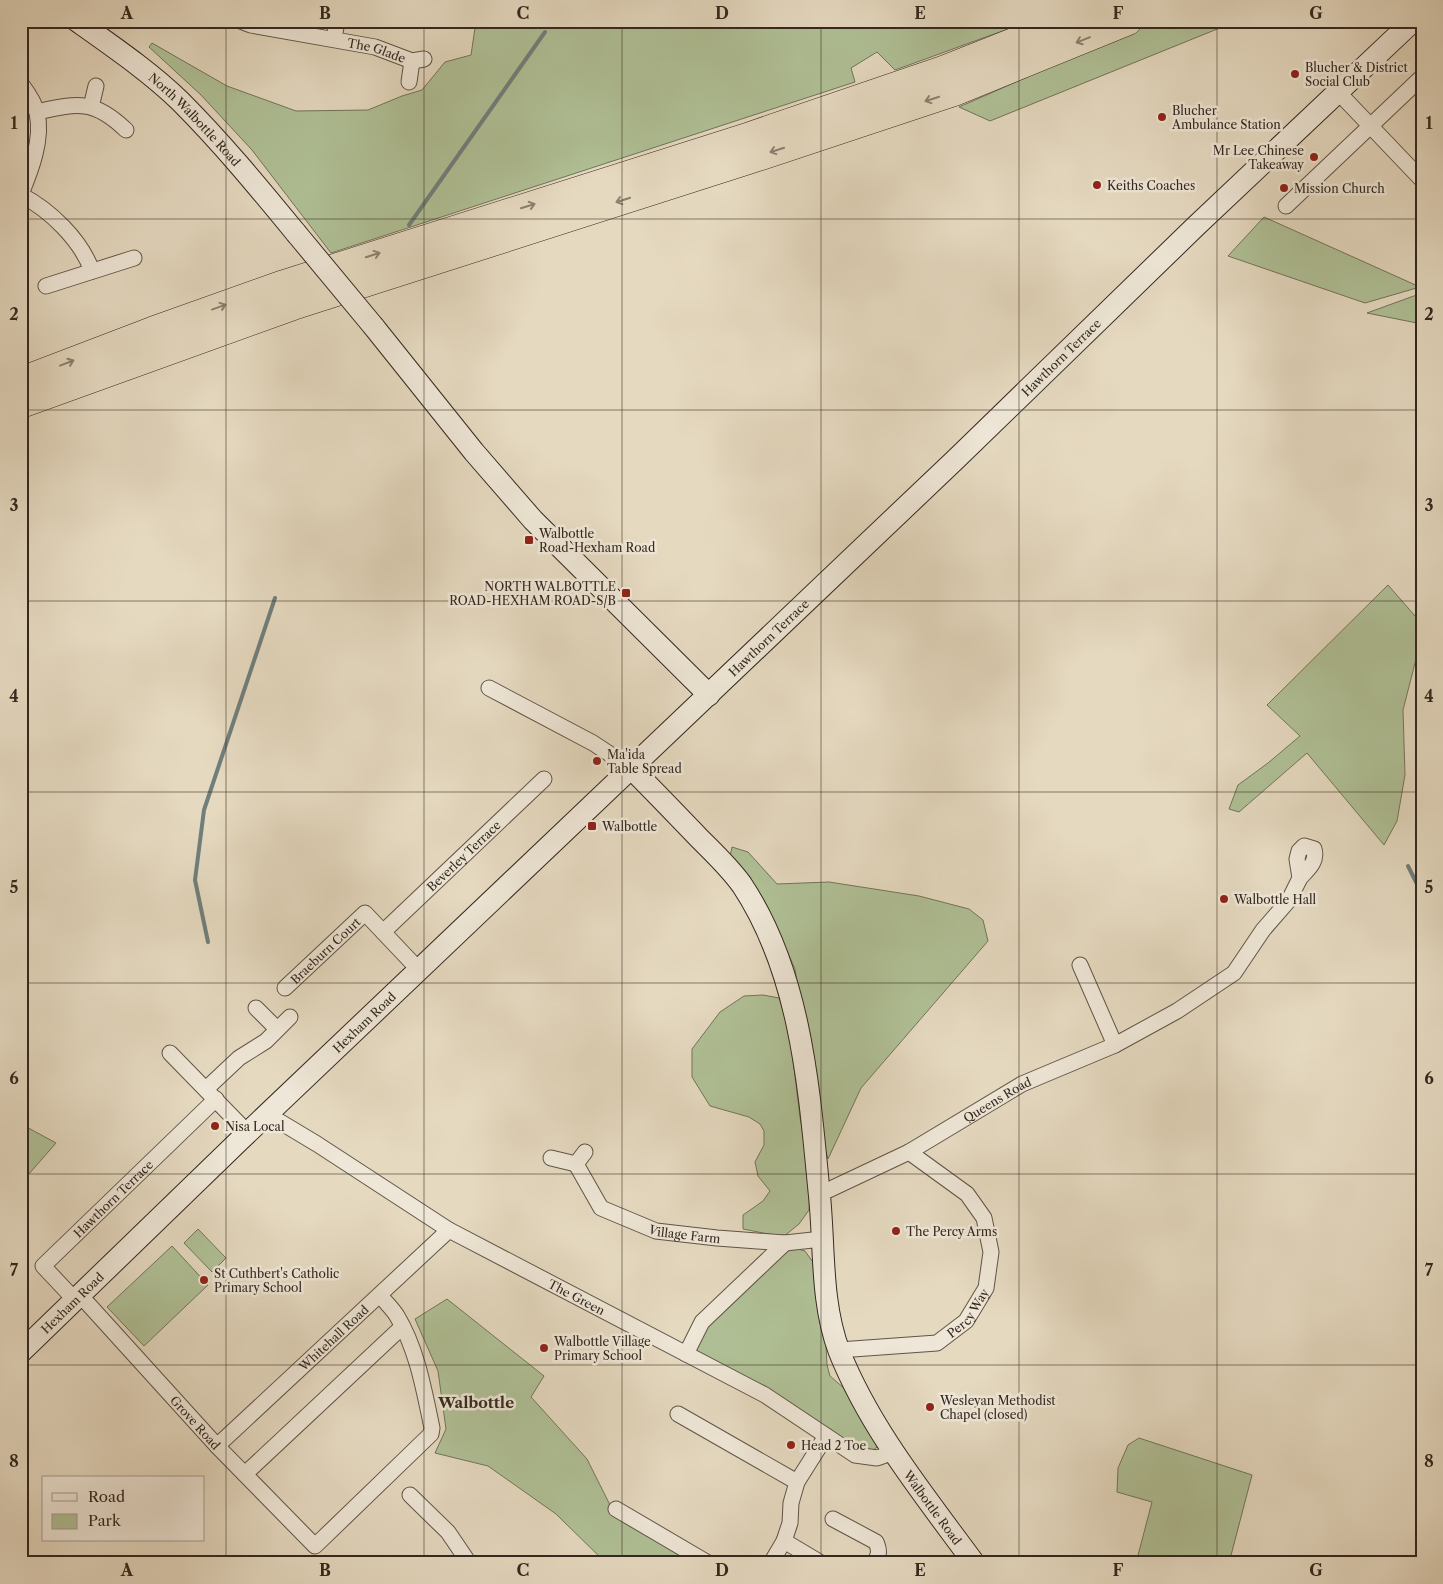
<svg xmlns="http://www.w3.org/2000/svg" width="1443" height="1584" viewBox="0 0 1443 1584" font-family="'Libre Caslon Text',serif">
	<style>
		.green { fill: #b0c096; stroke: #72745a }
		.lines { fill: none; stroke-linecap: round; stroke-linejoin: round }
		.stream { stroke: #707f7c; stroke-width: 4 }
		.street-casing { stroke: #605447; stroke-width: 17 }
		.secondary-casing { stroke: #33281f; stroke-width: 23 }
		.highway-casing { stroke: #33281f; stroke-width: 29 }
		.street { stroke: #eee6d6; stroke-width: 15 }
		.secondary { stroke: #eee6d6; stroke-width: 21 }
		.highway { stroke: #e5d9c0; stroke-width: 28 }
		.secondary-bridge-casing { stroke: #33281f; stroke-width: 23; stroke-linecap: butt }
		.secondary-bridge { stroke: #eee6d6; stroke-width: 21 }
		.oneway { stroke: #8c8070 }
		.grid { fill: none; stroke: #33281f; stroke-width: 1; stroke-opacity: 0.55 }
		.poi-dot { fill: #8f2418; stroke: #eee6d6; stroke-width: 2 }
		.labels { text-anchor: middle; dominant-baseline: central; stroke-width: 5; stroke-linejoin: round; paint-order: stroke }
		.street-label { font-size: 12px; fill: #33281f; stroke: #eee6d6 }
		.poi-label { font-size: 12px; fill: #33281f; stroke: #eee6d6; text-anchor: start }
		.quarter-label { font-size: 15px; font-weight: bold; fill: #33281f; stroke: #eee6d6 }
		.neatline { fill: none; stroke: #33281f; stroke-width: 2 }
		.grid-label { font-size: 16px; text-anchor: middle; font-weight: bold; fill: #33281f }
	</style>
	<rect width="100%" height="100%" fill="#e5d9c0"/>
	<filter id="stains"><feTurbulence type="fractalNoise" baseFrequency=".004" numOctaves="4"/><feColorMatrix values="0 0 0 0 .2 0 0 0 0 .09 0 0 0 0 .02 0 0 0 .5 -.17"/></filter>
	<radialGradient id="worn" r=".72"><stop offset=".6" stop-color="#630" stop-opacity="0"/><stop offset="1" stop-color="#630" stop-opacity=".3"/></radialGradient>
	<path class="green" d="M 476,21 L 1030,21 L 895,70 L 877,52 L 851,68 L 855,82 L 331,253 L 252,150 L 201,95 L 149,47 L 152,43 L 227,86 L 296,111 L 368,110 L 402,96 L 422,90 L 445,62 L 471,55 Z
		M 1155,21 L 1237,21 L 990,121 L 959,107 Z
		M 1264,217 L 1420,287 L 1365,303 L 1228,256 Z
		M 1422,293 L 1422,324 L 1367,313 Z
		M 1388,585 L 1422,624 L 1422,647 L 1416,659 L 1403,710 L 1405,775 L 1397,821 L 1384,845 L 1307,753 L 1239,812 L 1229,809 L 1238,785 L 1268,763 L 1300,736 L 1267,705 Z
		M 732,847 L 748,852 L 777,884 L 829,882 L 919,896 L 969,909 L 983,920 L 988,941 L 861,1088 L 828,1159 L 818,1125 L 795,969 L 764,900 L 730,857 Z
		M 763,995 L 779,998 L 789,1026 L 800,1117 L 810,1177 L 809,1210 L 799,1224 L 783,1237 L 743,1229 L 743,1215 L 763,1201 L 770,1191 L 758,1176 L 755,1162 L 764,1145 L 764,1131 L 760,1124 L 749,1117 L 710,1106 L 692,1077 L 692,1049 L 720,1012 L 744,996 Z
		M 21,1124 L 56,1143 L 21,1183 Z
		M 198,1229 L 226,1258 L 212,1272 L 184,1243 Z
		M 172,1246 L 208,1285 L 144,1346 L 107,1307 Z
		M 794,1248 L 805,1251 L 815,1265 L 825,1326 L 827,1365 L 830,1376 L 853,1396 L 877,1447 L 870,1453 L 855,1448 L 700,1357 L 696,1350 L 708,1324 L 783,1253 Z
		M 447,1299 L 544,1376 L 531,1397 L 587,1459 L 616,1517 L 693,1563 L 606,1563 L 556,1514 L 488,1466 L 435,1453 L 446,1429 L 438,1371 L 415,1319 Z
		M 1139,1438 L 1252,1475 L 1229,1563 L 1136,1563 L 1152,1502 L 1117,1492 L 1118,1468 L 1128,1445 Z"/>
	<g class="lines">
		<path class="stream" d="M 409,225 L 545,32
			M 1408,866 L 1422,894
			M 208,942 L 195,880 L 204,810 L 275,598"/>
		<g class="street-casing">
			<g id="street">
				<path id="s1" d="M 241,21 L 251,25 L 375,47 L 412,61 L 424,59"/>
				<path d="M 334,39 L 337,21"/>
				<path d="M 409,82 L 412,61"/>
				<path d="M 1338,92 L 1422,180"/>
				<path d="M 91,107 L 96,86"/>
				<path d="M 37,112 C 78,103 94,99 126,130"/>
				<path d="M 21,194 C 31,170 43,139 37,113 C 35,103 28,93 22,85"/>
				<path d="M 21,195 C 50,210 81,240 92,271"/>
				<path d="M 1286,206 L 1422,77"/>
				<path d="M 46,286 L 134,258"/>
				<path d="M 489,688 L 593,743 L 631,768"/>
				<path id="s2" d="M 383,932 L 544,779"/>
				<path d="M 1080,965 L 1115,1045"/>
				<path id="s3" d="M 285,988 L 365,913 L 419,970"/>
				<path d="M 256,1008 L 277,1029"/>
				<path d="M 170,1053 L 248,1133"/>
				<path d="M 206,1089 L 239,1058 L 266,1041 L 290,1017"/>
				<path id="s4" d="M 267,1114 L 317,1144 L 449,1230 L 765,1395 L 855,1455 L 877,1458 L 894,1452"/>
				<path d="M 551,1158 L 576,1164 L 585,1152"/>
				<path id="s5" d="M 576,1164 L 601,1208 L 656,1231 L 717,1238 L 785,1243 L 822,1239"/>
				<path id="s6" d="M 820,1194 L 909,1152 L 1022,1084 L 1115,1045 L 1177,1011 L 1234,973 L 1263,930 L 1289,900 L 1300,878 L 1297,859 L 1299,851 L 1304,846 L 1314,849 C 1318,862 1307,870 1300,878"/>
				<path id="s7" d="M 80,1295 L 217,1446 L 315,1546 L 431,1434 L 432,1428 C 424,1390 417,1349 397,1316 C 392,1308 385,1302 380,1295"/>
				<path id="s8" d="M 75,1300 L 43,1266 L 216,1099"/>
				<path id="s9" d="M 839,1350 L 937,1343 L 966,1321 L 986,1288 L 991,1252 L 984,1218 L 967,1194 L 909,1152"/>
				<path d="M 686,1354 L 702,1322 L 785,1243"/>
				<path d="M 678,1414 L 797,1482"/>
				<path id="s10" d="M 217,1446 L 449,1230"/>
				<path d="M 245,1474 L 402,1327"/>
				<path d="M 410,1495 L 448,1532 L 469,1563"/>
				<path d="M 616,1509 L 708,1563"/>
				<path d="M 833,1519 L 876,1542 C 880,1551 879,1555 874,1563"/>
				<path d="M 784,1541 L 821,1563"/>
				<path d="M 771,1563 L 784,1541 L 790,1523 L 791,1503 L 797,1482 L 826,1436"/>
			</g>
		</g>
		<g class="secondary-casing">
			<g id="secondary">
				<path id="s11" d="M 77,21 C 112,46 149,71 180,101 C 222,143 259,188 296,233"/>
				<path d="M 374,327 L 474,452 L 533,520 L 709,695"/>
				<path id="s12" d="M 631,768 C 654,791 677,815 700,839 C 714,853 730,868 742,885 C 801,974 809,1088 819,1191 C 825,1244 820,1300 839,1351 C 870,1429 925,1496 974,1563"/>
				<path id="s13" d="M 21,1352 L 239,1141 L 956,459 L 1196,226 L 1413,21"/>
			</g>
		</g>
		<g class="highway-casing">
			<path id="highway" d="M 21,381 L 152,331 L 284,284 L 747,137 L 943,70 L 1067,21
				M 21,404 L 293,306 L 755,158 L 954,92 L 1128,21"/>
		</g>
		<use href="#street" class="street"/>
		<use href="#secondary" class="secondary"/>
		<use href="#highway" class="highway"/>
		<g class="secondary-bridge-casing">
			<path id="secondary-bridge" d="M 296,233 L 374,327"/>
		</g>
		<use href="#secondary-bridge" class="secondary-bridge"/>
	</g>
	<defs><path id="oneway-shaft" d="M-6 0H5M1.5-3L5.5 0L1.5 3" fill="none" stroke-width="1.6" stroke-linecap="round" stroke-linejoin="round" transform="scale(1.25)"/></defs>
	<g class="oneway">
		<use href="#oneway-shaft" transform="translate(1083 40) rotate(158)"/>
		<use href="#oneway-shaft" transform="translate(932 99) rotate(162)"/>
		<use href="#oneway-shaft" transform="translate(777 150) rotate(162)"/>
		<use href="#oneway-shaft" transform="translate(623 200) rotate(162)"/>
		<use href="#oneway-shaft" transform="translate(528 206) rotate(-17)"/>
		<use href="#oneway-shaft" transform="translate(373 255) rotate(-18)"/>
		<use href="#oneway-shaft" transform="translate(219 307) rotate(-20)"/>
		<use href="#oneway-shaft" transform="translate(67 363) rotate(-21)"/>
	</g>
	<path class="grid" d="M 226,21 L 226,1563M 424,21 L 424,1563M 622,21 L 622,1563M 821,21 L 821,1563M 1019,21 L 1019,1563M 1217,21 L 1217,1563M 21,219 L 1422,219M 21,410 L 1422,410M 21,601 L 1422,601M 21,792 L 1422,792M 21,983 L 1422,983M 21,1174 L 1422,1174M 21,1365 L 1422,1365"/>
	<g class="poi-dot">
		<circle cx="1295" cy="74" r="5"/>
		<circle cx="1162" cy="117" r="5"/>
		<circle cx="1314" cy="157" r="5"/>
		<circle cx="1097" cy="185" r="5"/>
		<circle cx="1284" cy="188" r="5"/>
		<rect x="524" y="535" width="10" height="10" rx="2.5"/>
		<rect x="621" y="588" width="10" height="10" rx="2.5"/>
		<circle cx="597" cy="761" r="5"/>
		<rect x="587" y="821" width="10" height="10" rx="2.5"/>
		<circle cx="1224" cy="899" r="5"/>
		<circle cx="215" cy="1126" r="5"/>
		<circle cx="896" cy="1231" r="5"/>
		<circle cx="204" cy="1280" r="5"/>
		<circle cx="544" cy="1348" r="5"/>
		<circle cx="930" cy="1407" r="5"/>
		<circle cx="791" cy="1445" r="5"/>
	</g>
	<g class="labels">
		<g class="street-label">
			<text stroke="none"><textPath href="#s1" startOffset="139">The Glade</textPath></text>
			<text stroke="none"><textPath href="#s11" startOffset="154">North Walbottle Road</textPath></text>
			<text stroke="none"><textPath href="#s13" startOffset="1439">Hawthorn Terrace</textPath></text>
			<text stroke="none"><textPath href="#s13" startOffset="1034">Hawthorn Terrace</textPath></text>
			<text stroke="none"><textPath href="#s2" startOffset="111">Beverley Terrace</textPath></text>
			<text stroke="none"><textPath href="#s3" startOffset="55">Braeburn Court</textPath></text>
			<text stroke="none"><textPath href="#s13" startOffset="476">Hexham Road</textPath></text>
			<text stroke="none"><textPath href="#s6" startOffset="201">Queens Road</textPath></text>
			<text stroke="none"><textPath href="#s8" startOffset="144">Hawthorn Terrace</textPath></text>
			<text stroke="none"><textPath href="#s5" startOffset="139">Village Farm</textPath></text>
			<text stroke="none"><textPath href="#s4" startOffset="360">The Green</textPath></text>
			<text stroke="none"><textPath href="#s13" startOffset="71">Hexham Road</textPath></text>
			<text stroke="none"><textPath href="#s9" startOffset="142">Percy Way</textPath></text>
			<text stroke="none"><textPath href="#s10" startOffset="159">Whitehall Road</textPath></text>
			<text stroke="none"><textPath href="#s7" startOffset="172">Grove Road</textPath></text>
			<text stroke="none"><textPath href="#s12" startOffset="825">Walbottle Road</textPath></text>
		</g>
		<g class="poi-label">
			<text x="1305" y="67">Blucher &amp; District<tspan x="1305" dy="14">Social Club</tspan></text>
			<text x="1172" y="110">Blucher<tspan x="1172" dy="14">Ambulance Station</tspan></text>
			<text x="1304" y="150" text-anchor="end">Mr Lee Chinese<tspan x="1304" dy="14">Takeaway</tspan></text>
			<text x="1107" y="185">Keiths Coaches</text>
			<text x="1294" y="188">Mission Church</text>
			<text x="539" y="533">Walbottle<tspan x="539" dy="14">Road-Hexham Road</tspan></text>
			<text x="616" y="586" text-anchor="end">NORTH WALBOTTLE<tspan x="616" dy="14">ROAD-HEXHAM ROAD-S/B</tspan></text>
			<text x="607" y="754">Ma'ida<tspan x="607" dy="14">Table Spread</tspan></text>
			<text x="602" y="826">Walbottle</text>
			<text x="1234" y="899">Walbottle Hall</text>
			<text x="225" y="1126">Nisa Local</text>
			<text x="906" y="1231">The Percy Arms</text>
			<text x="214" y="1273">St Cuthbert's Catholic<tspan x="214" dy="14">Primary School</tspan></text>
			<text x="554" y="1341">Walbottle Village<tspan x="554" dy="14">Primary School</tspan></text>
			<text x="940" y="1400">Wesleyan Methodist<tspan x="940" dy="14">Chapel (closed)</tspan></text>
			<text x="801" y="1445">Head 2 Toe</text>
		</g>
		<g class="quarter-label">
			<text x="476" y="1402">Walbottle</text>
		</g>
	</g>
	<rect width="1443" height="1584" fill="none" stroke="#e5d9c0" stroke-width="55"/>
	<rect x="42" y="1476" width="162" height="65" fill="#eee6d6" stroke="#a39a8d"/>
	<rect x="52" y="1493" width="25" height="8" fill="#eee6d6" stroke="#a39a8d"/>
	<text x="88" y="1502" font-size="15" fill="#33281f">Road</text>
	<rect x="52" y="1514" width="25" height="15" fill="#b0c096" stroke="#a39a8d"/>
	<text x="88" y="1526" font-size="15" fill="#33281f">Park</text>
	<rect x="28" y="28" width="1388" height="1528" class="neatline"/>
	<g class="grid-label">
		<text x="127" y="19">A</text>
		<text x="325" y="19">B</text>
		<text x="523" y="19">C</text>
		<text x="722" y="19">D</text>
		<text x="920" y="19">E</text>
		<text x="1118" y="19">F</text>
		<text x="1316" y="19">G</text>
		<text x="14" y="129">1</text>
		<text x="1429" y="129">1</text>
		<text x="14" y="320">2</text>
		<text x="1429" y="320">2</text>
		<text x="14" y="511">3</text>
		<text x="1429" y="511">3</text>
		<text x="14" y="702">4</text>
		<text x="1429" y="702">4</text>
		<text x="14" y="893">5</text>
		<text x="1429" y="893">5</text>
		<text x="14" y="1084">6</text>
		<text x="1429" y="1084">6</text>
		<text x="14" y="1276">7</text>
		<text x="1429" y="1276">7</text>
		<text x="14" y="1467">8</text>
		<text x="1429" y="1467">8</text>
		<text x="127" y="1576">A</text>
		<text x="325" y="1576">B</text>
		<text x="523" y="1576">C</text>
		<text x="722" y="1576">D</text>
		<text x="920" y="1576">E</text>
		<text x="1118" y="1576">F</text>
		<text x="1316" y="1576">G</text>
	</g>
	<rect width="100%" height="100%" filter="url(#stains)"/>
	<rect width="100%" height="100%" fill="url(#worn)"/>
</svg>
